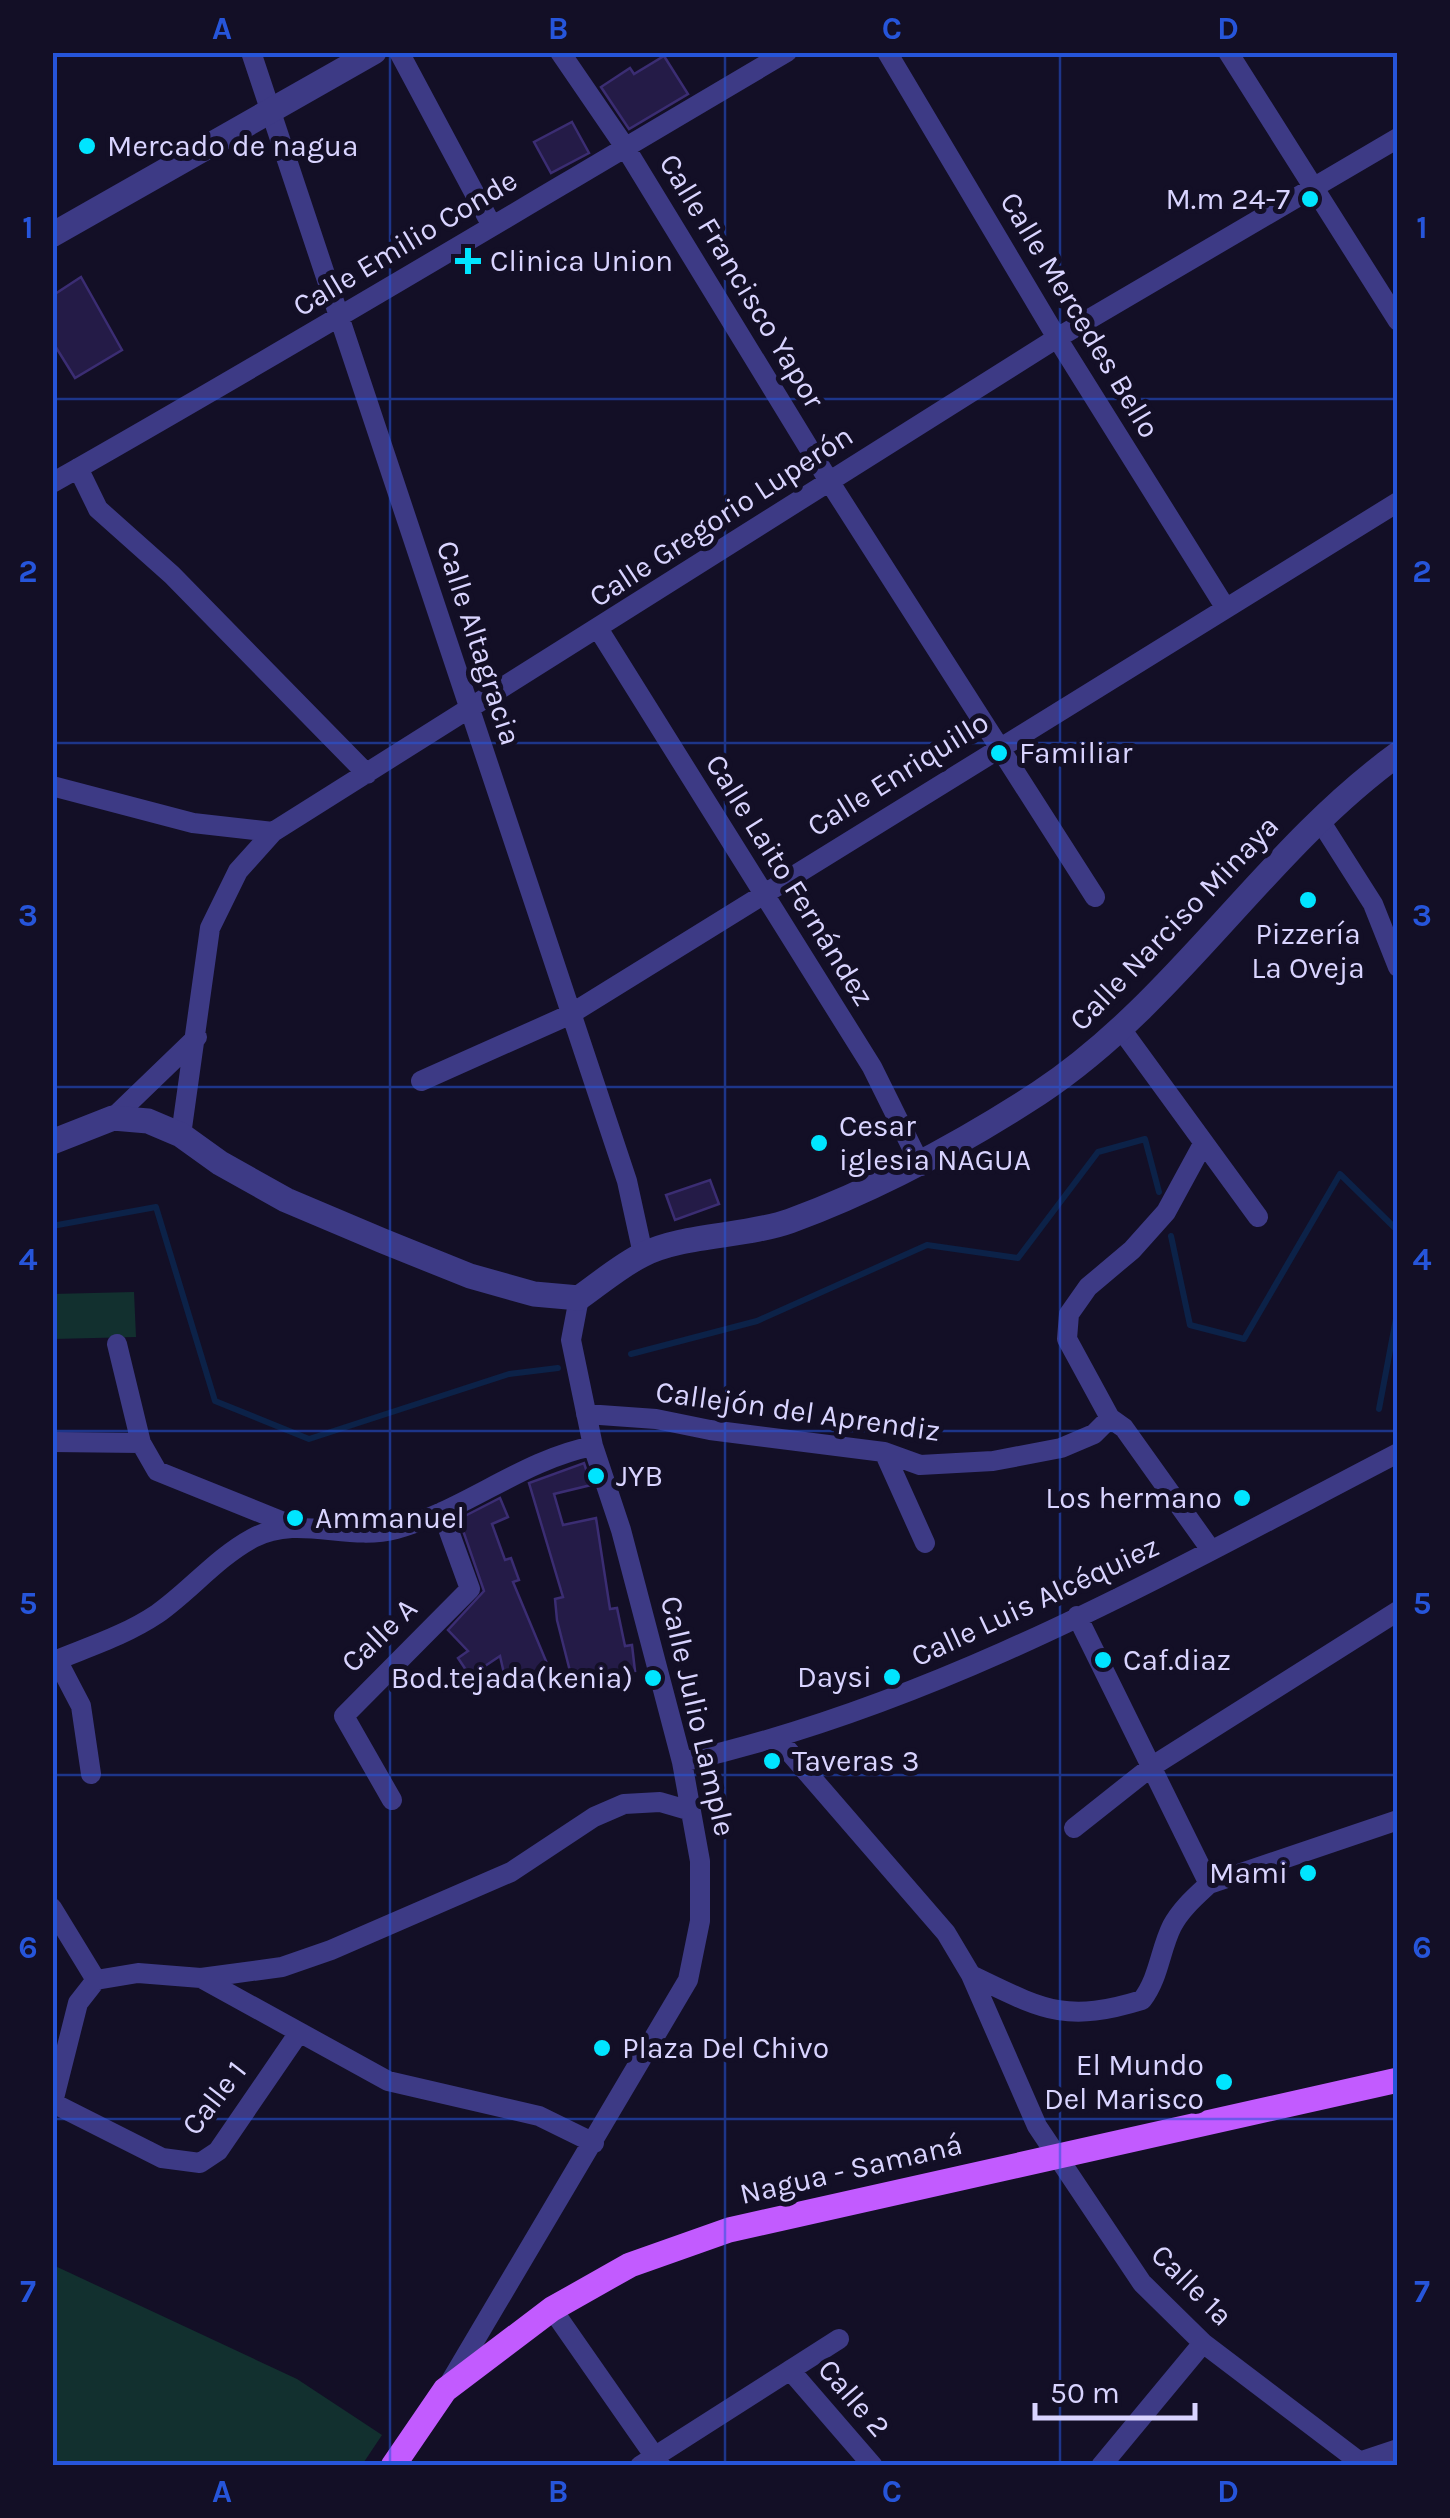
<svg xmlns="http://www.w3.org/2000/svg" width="1450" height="2518" viewBox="0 0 1450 2518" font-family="Karla,sans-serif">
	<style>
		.green { fill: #12302f }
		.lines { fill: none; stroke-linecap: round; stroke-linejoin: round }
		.stream { stroke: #0c2248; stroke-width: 6 }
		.building { fill: #241b47; stroke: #3b2d73; stroke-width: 2.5 }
		.minor { stroke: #3d3a85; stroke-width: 20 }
		.tertiary { stroke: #3d3a85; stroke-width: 25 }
		.primary { stroke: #c25bff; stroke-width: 25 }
		.grid { fill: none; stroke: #2655da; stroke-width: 2.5; stroke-opacity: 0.55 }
		.poi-dot { fill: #00e5ff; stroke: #130f26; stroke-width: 4 }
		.labels { text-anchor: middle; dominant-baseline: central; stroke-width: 10; stroke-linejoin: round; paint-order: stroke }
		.poi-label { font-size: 30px; fill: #d9d4ff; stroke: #130f26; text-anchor: start }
		.street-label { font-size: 30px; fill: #d9d4ff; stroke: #130f26 }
		.neatline { fill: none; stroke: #2655da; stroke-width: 4 }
		.grid-label { font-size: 32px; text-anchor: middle; font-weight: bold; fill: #2655da }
	</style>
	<rect width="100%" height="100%" fill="#130f26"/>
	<path class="green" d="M 134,1292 L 136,1337 L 53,1339 L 52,1294 Z
		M 53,2265 L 297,2379 L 382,2435 L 362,2465 L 53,2465 Z"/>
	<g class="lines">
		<path class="stream" d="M 52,1226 L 156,1207 L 215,1401 L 309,1439 L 509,1374 L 558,1368
			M 1171,1236 L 1190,1325 L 1244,1339 L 1340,1174 L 1398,1231
			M 631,1354 L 757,1321 L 927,1245 L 1018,1258 L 1098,1152 L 1145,1139 L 1159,1192
			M 1379,1409 L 1398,1308"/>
	</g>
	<path class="building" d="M 664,56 L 688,94 L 629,129 L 601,87 L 630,68 L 634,74 Z
		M 572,122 L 589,153 L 551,173 L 534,142 Z
		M 81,277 L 122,350 L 75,378 L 52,341 L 52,296 Z
		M 710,1180 L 719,1204 L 675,1220 L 666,1195 Z
		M 584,1463 L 591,1485 L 554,1494 L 563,1525 L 596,1518 L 610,1609 L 617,1608 L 625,1646 L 632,1645 L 635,1671 L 572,1679 L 557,1620 L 555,1599 L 563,1597 L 529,1483 Z
		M 500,1498 L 508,1517 L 492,1524 L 505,1560 L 511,1558 L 519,1580 L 513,1582 L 551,1673 L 506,1682 L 500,1656 L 470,1676 L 458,1658 L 468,1651 L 448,1630 L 484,1591 L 459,1519 Z"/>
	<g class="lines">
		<path class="minor" d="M 251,52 L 627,1181 L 643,1254
			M 399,52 L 492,226
			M 560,52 L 625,147 L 829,481 L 1095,897
			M 887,52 L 1057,338 L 1225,607
			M 1228,52 L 1398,321
			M 78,468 L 98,509 L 172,575 L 367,774
			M 52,483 C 299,343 542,196 787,52
			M 599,630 L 872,1067 L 921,1166
			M 52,786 L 193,823 L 273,832 L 1057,338 L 1398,138
			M 1319,819 L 1373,904 L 1398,967
			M 1121,1029 L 1258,1217
			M 421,1081 L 569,1015 L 1398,502
			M 113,1118 L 197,1037
			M 181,1135 L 210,928 L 238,871 L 273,832
			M 1203,1144 L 1166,1212 L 1132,1250 L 1088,1287 L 1069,1314 L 1067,1339 L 1110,1418 L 1124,1428 L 1211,1550
			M 117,1344 L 141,1443 L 157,1471 L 291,1525
			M 586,1414 L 656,1419 L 710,1430 L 884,1452 L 920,1465 L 993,1461 L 1061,1448 L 1094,1434 L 1110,1418
			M 52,1442 L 141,1443
			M 884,1452 L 925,1543
			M 1077,1616 L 1209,1884
			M 57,1660 L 81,1706 L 91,1774
			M 52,1662 C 88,1647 124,1636 157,1614 C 190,1591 216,1558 253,1538 C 299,1514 347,1542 396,1529 C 466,1510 522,1460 593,1446
			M 779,1740 L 946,1933 L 971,1975 L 1037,2126 L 1142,2283 L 1203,2343 L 1365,2466
			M 682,1762 C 939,1704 1165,1574 1398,1453
			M 392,1800 L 344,1716 L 470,1589 L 442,1512
			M 1074,1828 L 1151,1767 L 1398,1611
			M 52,1908 L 96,1980
			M 971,1975 C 1042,2009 1064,2024 1142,2000 C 1159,1978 1160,1950 1172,1926 C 1181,1909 1195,1897 1209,1884 L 1398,1820
			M 201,1978 L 282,1967 L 331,1950 L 511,1872 L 594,1817 L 624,1804 L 660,1802 L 691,1811
			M 53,2103 L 162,2158 L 200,2163 L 218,2151 L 298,2034
			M 52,2106 L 78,2003 L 96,1980 L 138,1973 L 201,1978 L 388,2081 L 539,2116 L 594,2143
			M 552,2309 L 660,2464
			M 790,2370 L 873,2466
			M 449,2384 L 688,1980 L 700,1921 L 700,1861 L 682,1762 L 621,1530 L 593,1446 L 571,1340 L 579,1298
			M 1359,2462 L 1398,2449
			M 640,2466 L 839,2339
			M 1101,2466 L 1203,2343"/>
		<path class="tertiary" d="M 52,235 L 374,52
			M 52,1142 L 113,1118 L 148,1121 L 181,1135 L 220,1163 L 286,1200 L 383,1241 L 470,1276 L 534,1294 L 579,1298 C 599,1284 620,1266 642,1255 C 683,1234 745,1237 790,1221 C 879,1188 959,1145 1039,1093 C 1178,1001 1264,851 1398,754"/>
		<path class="primary" d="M 393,2466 L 445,2390 L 552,2309 L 630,2265 L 729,2230 L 1398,2080"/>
	</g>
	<path class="grid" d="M 390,52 L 390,2466M 725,52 L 725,2466M 1060,52 L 1060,2466M 52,399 L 1398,399M 52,743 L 1398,743M 52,1087 L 1398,1087M 52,1431 L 1398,1431M 52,1775 L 1398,1775M 52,2119 L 1398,2119"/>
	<g class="poi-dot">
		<circle cx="87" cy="146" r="10"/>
		<circle cx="1310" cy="199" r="10"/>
		<path d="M463 246h10v10h10v10h-10v10h-10v-10h-10v-10h10z"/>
		<circle cx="999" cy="753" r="10"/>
		<circle cx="1308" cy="900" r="10"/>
		<circle cx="819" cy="1143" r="10"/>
		<circle cx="596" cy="1476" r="10"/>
		<circle cx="1242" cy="1498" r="10"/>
		<circle cx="295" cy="1518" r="10"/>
		<circle cx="1103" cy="1660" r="10"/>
		<circle cx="892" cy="1677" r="10"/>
		<circle cx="653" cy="1678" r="10"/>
		<circle cx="772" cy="1761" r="10"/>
		<circle cx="1308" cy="1873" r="10"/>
		<circle cx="602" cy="2048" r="10"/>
		<circle cx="1224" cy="2082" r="10"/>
	</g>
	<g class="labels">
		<g class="poi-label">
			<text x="107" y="146">Mercado de nagua</text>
			<text x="1290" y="199" text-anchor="end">M.m 24-7</text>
			<text x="490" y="261">Clinica Union</text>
			<text x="1019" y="753">Familiar</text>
			<text x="1308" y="934" text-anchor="middle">Pizzería<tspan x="1308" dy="34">La Oveja</tspan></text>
			<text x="839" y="1126">Cesar<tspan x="839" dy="34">iglesia NAGUA</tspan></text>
			<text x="616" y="1476">JYB</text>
			<text x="1222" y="1498" text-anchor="end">Los hermano</text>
			<text x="315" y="1518">Ammanuel</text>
			<text x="1123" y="1660">Caf.diaz</text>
			<text x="872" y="1677" text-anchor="end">Daysi</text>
			<text x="633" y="1678" text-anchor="end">Bod.tejada(kenia)</text>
			<text x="792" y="1761">Taveras 3</text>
			<text x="1288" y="1873" text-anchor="end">Mami</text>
			<text x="622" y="2048">Plaza Del Chivo</text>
			<text x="1204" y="2065" text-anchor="end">El Mundo<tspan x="1204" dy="34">Del Marisco</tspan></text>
		</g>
		<g class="street-label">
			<text transform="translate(405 243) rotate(-31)">Calle Emilio Conde</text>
			<text transform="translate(742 281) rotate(59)">Calle Francisco Yapor</text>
			<text transform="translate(1080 315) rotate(59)">Calle Mercedes Bello</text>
			<text transform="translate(721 516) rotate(-33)">Calle Gregorio Luperón</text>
			<text transform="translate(479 643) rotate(72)">Calle Altagracia</text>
			<text transform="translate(898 774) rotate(-32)">Calle Enriquillo</text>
			<text transform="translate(790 880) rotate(58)">Calle Laito Fernández</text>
			<text transform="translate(1174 923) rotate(-46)">Calle Narciso Minaya</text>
			<text transform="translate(798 1411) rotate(8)">Callejón del Aprendiz</text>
			<text transform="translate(1035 1601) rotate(-25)">Calle Luis Alcéquiez</text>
			<text transform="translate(379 1635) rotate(-44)">Calle A</text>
			<text transform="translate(698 1716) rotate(77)">Calle Julio Lample</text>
			<text transform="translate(214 2098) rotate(-52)">Calle 1</text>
			<text transform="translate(851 2169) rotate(-13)">Nagua - Samaná</text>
			<text transform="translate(1192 2285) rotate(45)">Calle 1ª</text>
			<text transform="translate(854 2398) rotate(49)">Calle 2</text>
		</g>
	</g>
	<rect width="1450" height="2518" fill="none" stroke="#130f26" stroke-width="110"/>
	<path d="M1035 2403v15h160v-15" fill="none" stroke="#d9d4ff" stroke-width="5"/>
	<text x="1050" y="2403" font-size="30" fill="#d9d4ff" stroke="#130f26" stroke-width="8" paint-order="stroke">50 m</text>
	<rect x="55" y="55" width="1340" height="2408" class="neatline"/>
	<g class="grid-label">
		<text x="222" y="39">A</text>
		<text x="558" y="39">B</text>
		<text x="892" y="39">C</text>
		<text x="1228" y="39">D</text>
		<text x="28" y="238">1</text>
		<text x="1422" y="238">1</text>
		<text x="28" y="582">2</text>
		<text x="1422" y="582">2</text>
		<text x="28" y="926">3</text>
		<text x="1422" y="926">3</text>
		<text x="28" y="1270">4</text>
		<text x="1422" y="1270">4</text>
		<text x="28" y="1614">5</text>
		<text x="1422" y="1614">5</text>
		<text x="28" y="1958">6</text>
		<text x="1422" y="1958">6</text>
		<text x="28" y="2302">7</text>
		<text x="1422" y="2302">7</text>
		<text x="222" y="2502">A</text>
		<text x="558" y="2502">B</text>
		<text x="892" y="2502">C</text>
		<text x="1228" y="2502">D</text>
	</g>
</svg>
